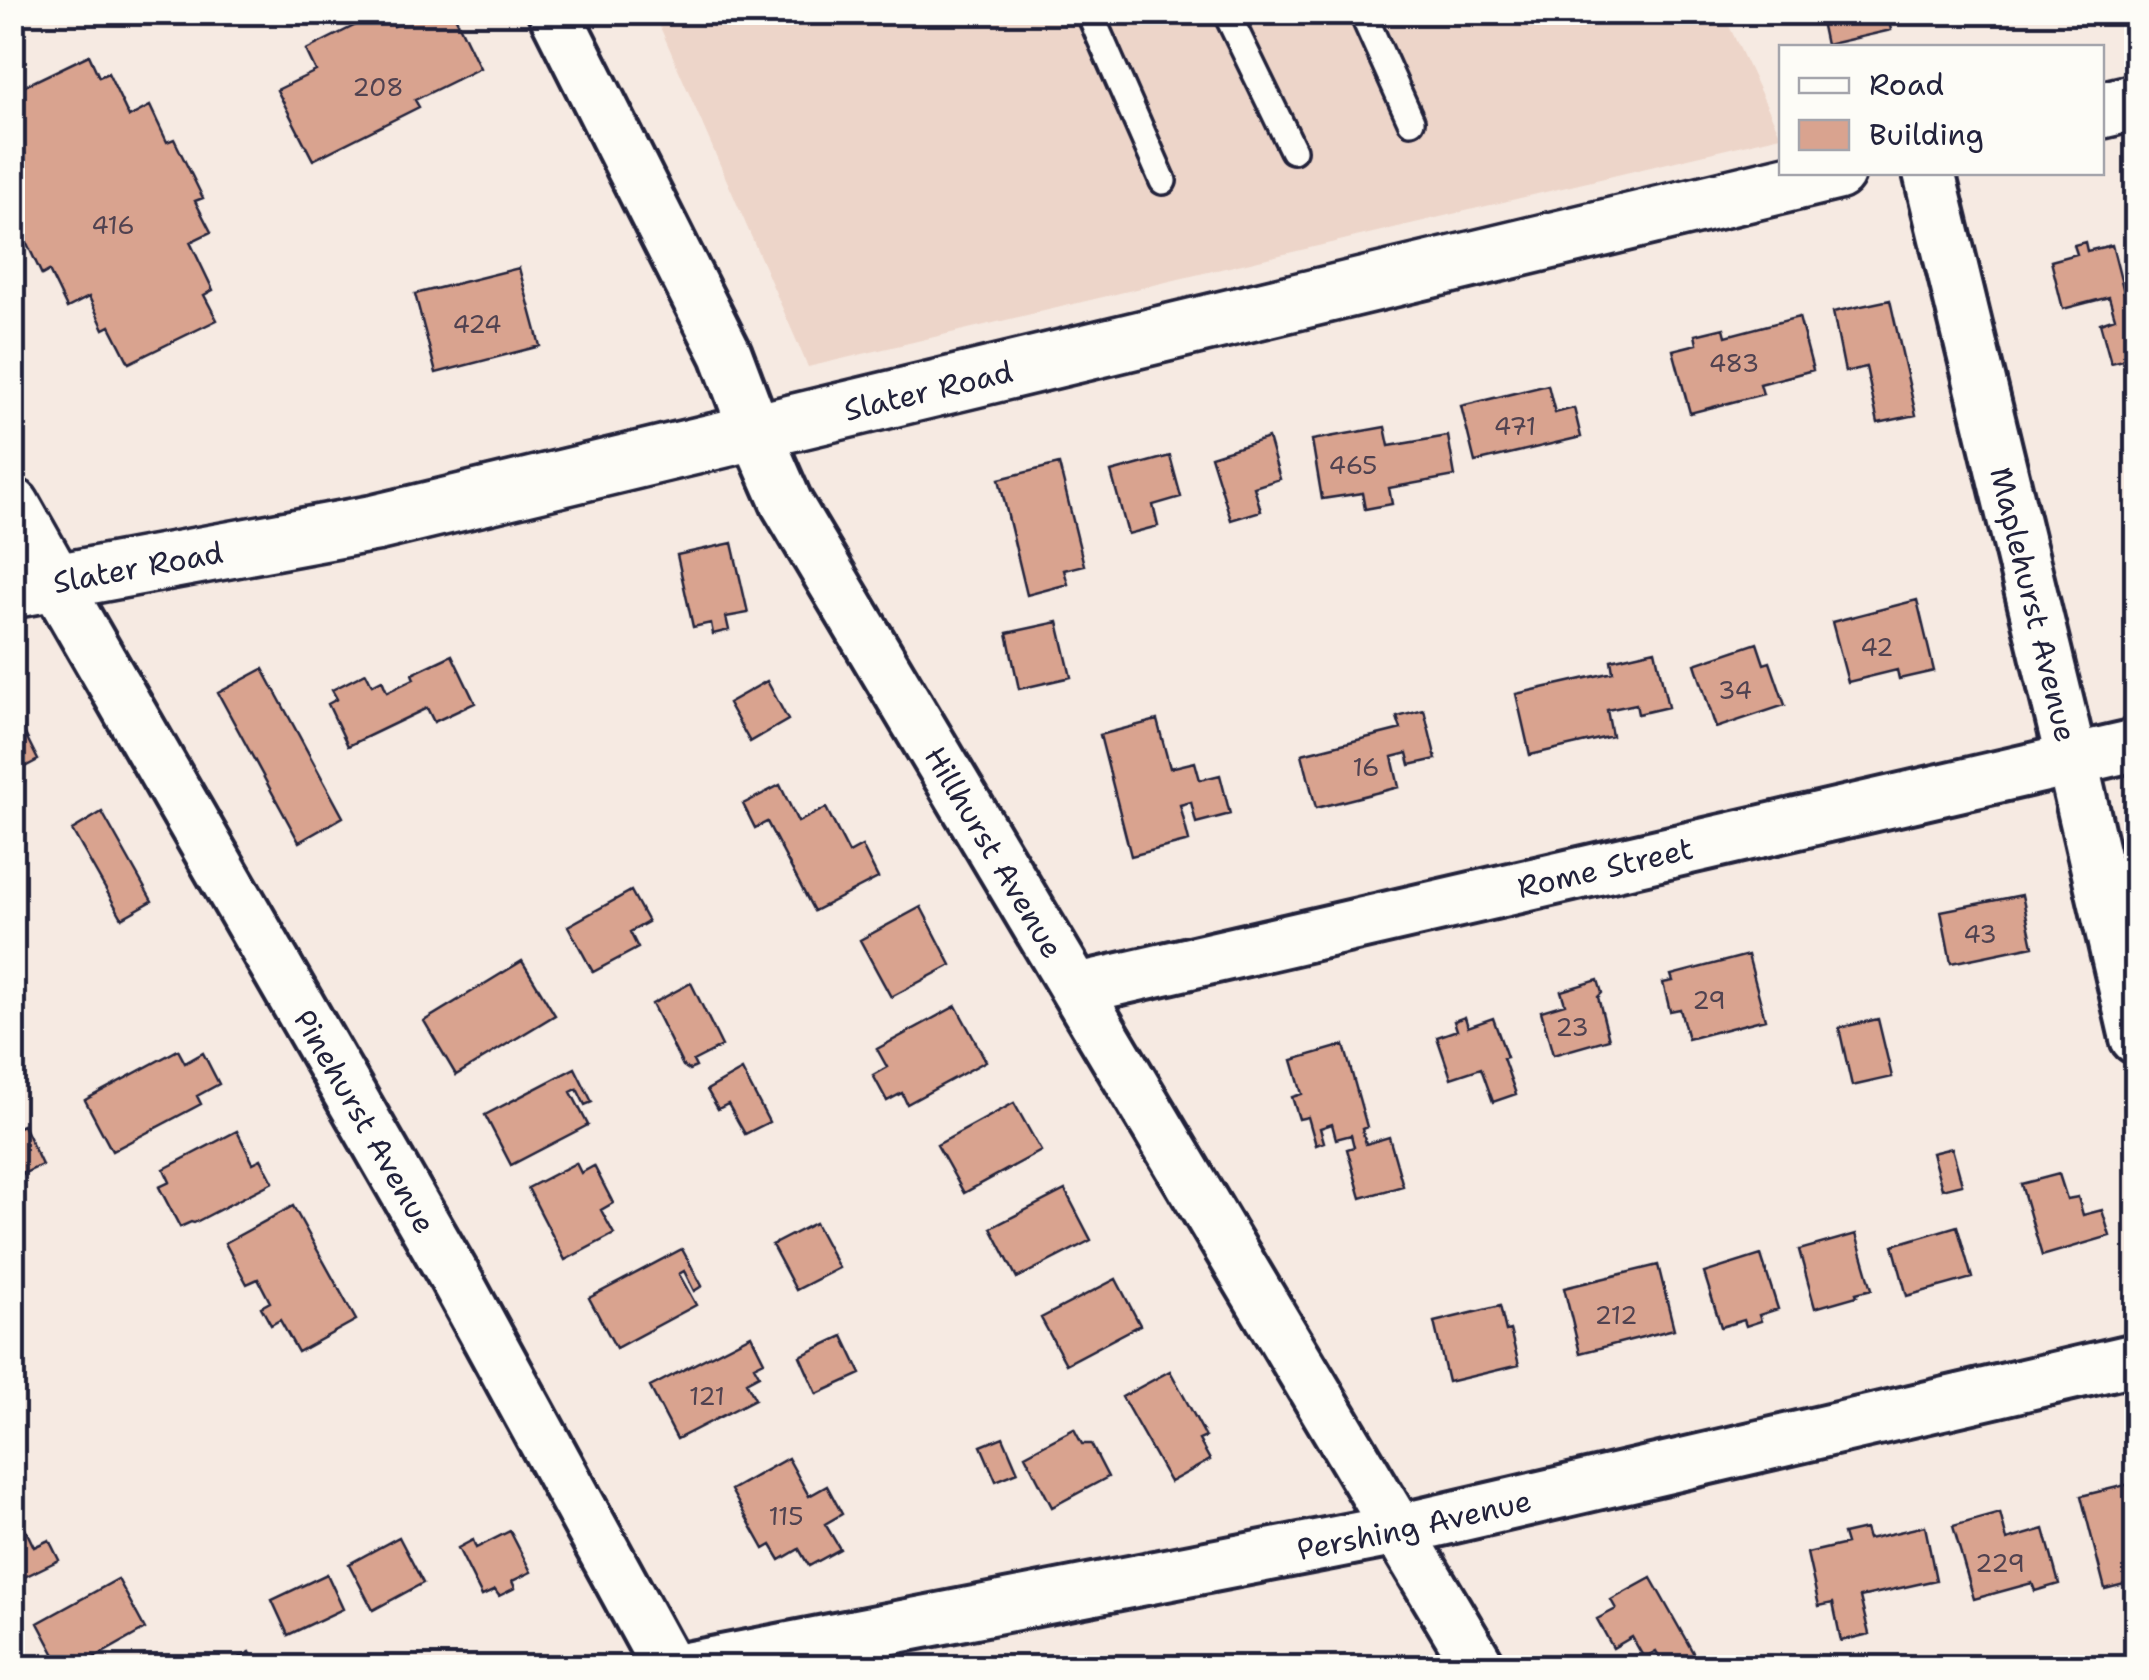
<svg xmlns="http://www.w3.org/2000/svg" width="2149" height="1680" viewBox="0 0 2149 1680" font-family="'Shantell Sans',sans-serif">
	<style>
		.built { fill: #edd5c9 }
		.building { fill: #d9a38f; stroke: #22223b; stroke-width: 2.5 }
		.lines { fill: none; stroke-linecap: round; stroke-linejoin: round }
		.service-casing { stroke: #22223b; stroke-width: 32 }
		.minor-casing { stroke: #22223b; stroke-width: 58 }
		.secondary-casing { stroke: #22223b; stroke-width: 62 }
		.motorway-casing { stroke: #22223b; stroke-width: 62 }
		.service { stroke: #fdfcf7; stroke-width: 25 }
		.minor { stroke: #fdfcf7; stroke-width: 50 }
		.secondary { stroke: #fdfcf7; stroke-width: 55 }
		.motorway { stroke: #fdfcf7; stroke-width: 55 }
		.labels { text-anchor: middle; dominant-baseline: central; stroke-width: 8; stroke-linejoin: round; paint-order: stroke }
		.number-label { font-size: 25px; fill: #504250 }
		.street-label { font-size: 30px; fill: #22223b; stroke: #fdfcf7 }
	</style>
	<rect width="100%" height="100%" fill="#f6eae2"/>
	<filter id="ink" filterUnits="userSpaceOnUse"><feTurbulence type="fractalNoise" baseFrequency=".01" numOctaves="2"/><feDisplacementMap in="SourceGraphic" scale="20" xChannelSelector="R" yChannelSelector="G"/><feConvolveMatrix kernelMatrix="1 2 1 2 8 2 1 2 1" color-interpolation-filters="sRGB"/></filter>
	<g filter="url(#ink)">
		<path class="built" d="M 654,13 L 1723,13 L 1781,136 L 808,367 Z"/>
		<path class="building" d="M 382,12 L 386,12 L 394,26 L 421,12 L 453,12 L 480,68 L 415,100 L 419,107 L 313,160 L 277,90 L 316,71 L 306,50 Z
			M 1819,12 L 1887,12 L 1891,30 L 1826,45 Z
			M 89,55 L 99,77 L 108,73 L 129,117 L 150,106 L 167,142 L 174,139 L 203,198 L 195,201 L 211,232 L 190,242 L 213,290 L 204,295 L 217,320 L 129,363 L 110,326 L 104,329 L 89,297 L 67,308 L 49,271 L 42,275 L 16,220 L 21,213 L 12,195 L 12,173 L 26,167 L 12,140 L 12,124 L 16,122 L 12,115 L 12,92 Z
			M 2085,242 L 2087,251 L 2112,245 L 2124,292 L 2135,289 L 2136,357 L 2111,363 L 2100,323 L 2115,318 L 2109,297 L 2063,309 L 2051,261 L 2077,254 L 2074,245 Z
			M 519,268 L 540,346 L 436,373 L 415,294 Z
			M 1890,300 L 1916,415 L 1878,423 L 1866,367 L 1845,372 L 1833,312 Z
			M 1799,317 L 1813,370 L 1760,384 L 1763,394 L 1690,413 L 1673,350 L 1697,344 L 1695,335 L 1724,328 L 1726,336 Z
			M 1548,385 L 1555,413 L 1574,408 L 1581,437 L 1475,462 L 1461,406 Z
			M 1385,427 L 1389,446 L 1448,436 L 1455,476 L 1389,488 L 1392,504 L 1365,509 L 1362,493 L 1322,499 L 1312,440 Z
			M 1268,438 L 1280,479 L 1254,487 L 1261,511 L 1231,520 L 1211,456 Z
			M 1170,456 L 1181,497 L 1153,505 L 1158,526 L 1128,534 L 1111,472 Z
			M 1059,464 L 1084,565 L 1064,570 L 1068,584 L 1027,595 L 999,479 Z
			M 732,543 L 748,613 L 726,617 L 729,630 L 713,634 L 711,623 L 693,627 L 677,555 Z
			M 1917,600 L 1934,671 L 1899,679 L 1897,670 L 1848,682 L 1832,622 Z
			M 1058,622 L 1071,677 L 1019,689 L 1007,633 Z
			M 1757,643 L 1764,664 L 1770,662 L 1785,705 L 1716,728 L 1695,664 Z
			M 1655,650 L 1668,707 L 1638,714 L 1636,704 L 1607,710 L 1612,736 L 1530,755 L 1516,694 L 1613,672 L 1611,660 Z
			M 452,655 L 475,703 L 434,722 L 427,708 L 348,746 L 328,704 L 337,699 L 332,690 L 366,673 L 372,685 L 382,680 L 387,692 L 414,679 L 412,674 Z
			M 263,669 L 343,817 L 299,842 L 218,693 Z
			M 767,681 L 788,720 L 750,742 L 728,703 Z
			M 1424,710 L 1436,759 L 1410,765 L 1407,753 L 1392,757 L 1399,787 L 1316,808 L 1302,754 L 1401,729 L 1397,717 Z
			M 16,716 L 38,760 L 19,770 L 24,782 L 12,788 L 12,718 Z
			M 1157,720 L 1170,768 L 1195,762 L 1200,780 L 1220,775 L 1230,814 L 1196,823 L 1191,802 L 1180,805 L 1189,841 L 1131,856 L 1100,735 Z
			M 780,785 L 798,822 L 826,808 L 849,853 L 862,846 L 878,878 L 814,911 L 767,822 L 755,828 L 743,804 Z
			M 102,812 L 152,901 L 122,918 L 72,830 Z
			M 631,891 L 648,922 L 630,932 L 638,948 L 593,972 L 568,926 Z
			M 2022,895 L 2033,946 L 1951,963 L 1941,911 Z
			M 921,907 L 951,965 L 891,997 L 860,940 Z
			M 1748,955 L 1765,1019 L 1688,1039 L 1680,1009 L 1670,1011 L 1663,983 L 1673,981 L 1671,975 Z
			M 522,961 L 555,1015 L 456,1075 L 424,1021 Z
			M 1598,980 L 1602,993 L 1598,997 L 1609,1039 L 1553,1055 L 1541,1011 L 1565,1004 L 1561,991 Z
			M 691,983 L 722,1046 L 693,1061 L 696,1067 L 689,1070 L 683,1066 L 652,1004 Z
			M 956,1006 L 986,1061 L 907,1104 L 902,1093 L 887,1101 L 873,1075 L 887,1067 L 877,1049 Z
			M 1465,1017 L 1468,1027 L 1493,1018 L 1507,1057 L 1503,1058 L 1516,1094 L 1493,1102 L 1481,1068 L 1451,1078 L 1437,1037 L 1457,1030 L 1454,1021 Z
			M 1878,1019 L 1892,1077 L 1852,1086 L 1839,1028 Z
			M 1344,1045 L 1367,1127 L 1362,1129 L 1366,1144 L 1389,1137 L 1403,1186 L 1361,1198 L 1347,1149 L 1354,1147 L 1351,1135 L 1336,1139 L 1332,1124 L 1320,1128 L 1324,1142 L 1316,1145 L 1308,1117 L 1299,1119 L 1292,1097 L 1302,1094 L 1292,1060 Z
			M 178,1050 L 185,1063 L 203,1053 L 219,1084 L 197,1096 L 201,1104 L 112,1151 L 85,1100 Z
			M 575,1068 L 592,1102 L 585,1105 L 577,1089 L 571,1092 L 588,1125 L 511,1165 L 485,1115 Z
			M 742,1070 L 769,1122 L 745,1134 L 728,1104 L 718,1109 L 707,1090 Z
			M 1014,1103 L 1041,1151 L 964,1193 L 937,1145 Z
			M 23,1125 L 42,1165 L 12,1179 L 12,1130 Z
			M 237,1131 L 253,1163 L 261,1159 L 273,1182 L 194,1223 L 191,1222 L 180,1227 L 159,1187 L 170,1182 L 164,1169 Z
			M 1952,1148 L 1962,1184 L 1942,1189 L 1932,1153 Z
			M 576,1163 L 581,1173 L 594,1166 L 613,1203 L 601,1210 L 614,1234 L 565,1260 L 528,1188 Z
			M 2059,1174 L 2067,1199 L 2078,1197 L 2083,1215 L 2102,1210 L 2110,1236 L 2042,1256 L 2021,1184 Z
			M 1065,1190 L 1091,1240 L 1017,1278 L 991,1228 Z
			M 293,1206 L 356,1320 L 298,1352 L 280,1320 L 271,1325 L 261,1307 L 270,1302 L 258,1279 L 247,1284 L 225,1243 Z
			M 815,1223 L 839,1268 L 796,1290 L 772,1245 Z
			M 1957,1226 L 1972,1278 L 1907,1296 L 1893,1245 Z
			M 1856,1234 L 1872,1289 L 1856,1293 L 1857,1296 L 1815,1308 L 1799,1250 Z
			M 682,1249 L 702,1286 L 694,1291 L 684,1271 L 679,1274 L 696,1305 L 616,1348 L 589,1298 Z
			M 1761,1255 L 1778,1309 L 1759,1315 L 1761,1321 L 1746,1326 L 1744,1320 L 1721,1327 L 1704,1273 Z
			M 1658,1265 L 1674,1329 L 1580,1353 L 1564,1288 Z
			M 1116,1279 L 1140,1325 L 1066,1364 L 1041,1318 Z
			M 1500,1306 L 1506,1331 L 1510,1330 L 1519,1365 L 1448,1382 L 1434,1322 Z
			M 751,1335 L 764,1361 L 754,1366 L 759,1375 L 746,1382 L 755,1399 L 677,1439 L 650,1387 Z
			M 843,1336 L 861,1374 L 817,1394 L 800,1356 Z
			M 1170,1371 L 1206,1437 L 1199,1440 L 1210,1460 L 1170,1482 L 1122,1397 Z
			M 1074,1429 L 1082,1444 L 1091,1444 L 1108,1477 L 1052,1507 L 1025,1455 Z
			M 1003,1437 L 1018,1472 L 996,1481 L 981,1446 Z
			M 788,1458 L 809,1496 L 827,1486 L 842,1514 L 825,1524 L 840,1549 L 809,1566 L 799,1549 L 780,1560 L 771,1545 L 764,1549 L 731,1490 Z
			M 2134,1483 L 2136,1491 L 2136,1581 L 2105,1589 L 2081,1496 Z
			M 16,1510 L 34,1547 L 49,1540 L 59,1560 L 12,1583 L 12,1512 Z
			M 2000,1513 L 2007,1540 L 2044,1529 L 2059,1584 L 2035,1591 L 2032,1583 L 1974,1599 L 1953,1526 Z
			M 1925,1526 L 1936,1580 L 1860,1597 L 1869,1634 L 1841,1641 L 1833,1603 L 1819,1606 L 1807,1553 L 1846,1544 L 1843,1534 L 1865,1529 L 1868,1539 Z
			M 510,1531 L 531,1572 L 512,1581 L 515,1588 L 499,1596 L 495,1590 L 482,1596 L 458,1548 L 473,1540 L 476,1548 Z
			M 399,1537 L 423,1583 L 373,1610 L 349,1564 Z
			M 327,1574 L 343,1609 L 288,1635 L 272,1600 Z
			M 1651,1578 L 1699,1663 L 1711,1656 L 1718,1668 L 1666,1668 L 1656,1651 L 1644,1658 L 1632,1637 L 1613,1648 L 1597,1619 L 1616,1609 L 1611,1600 Z
			M 118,1579 L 145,1629 L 76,1668 L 62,1668 L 38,1623 Z
			M 250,1652 L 258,1668 L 221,1668 Z"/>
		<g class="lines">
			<g class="service-casing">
				<path id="service" d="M 1089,12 L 1163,181
					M 1226,12 L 1293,150
					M 1362,12 L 1411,121"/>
			</g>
			<g class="minor-casing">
				<g id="minor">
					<path id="s1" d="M 554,12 L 726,354 L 755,431 L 787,504 L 1480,1668"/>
					<path id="s2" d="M 1929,172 L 2072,761 L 2136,1038"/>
					<path id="s3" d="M 55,582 L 453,1274 L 668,1668"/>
					<path id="s4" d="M 1077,989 L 2136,745"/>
					<path id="s5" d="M 686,1668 L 1398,1530 L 2136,1359"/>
				</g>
			</g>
			<g class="secondary-casing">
				<g id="secondary">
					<path d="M 2102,110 L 2136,102"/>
					<path id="s6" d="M 12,590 L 375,523 L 1837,172"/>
				</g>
			</g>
			<g class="motorway-casing">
				<path id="motorway" d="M 12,506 L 55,582"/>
			</g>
			<use href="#service" class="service"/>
			<use href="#minor" class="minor"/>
			<use href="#secondary" class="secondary"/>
			<use href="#motorway" class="motorway"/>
		</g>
	</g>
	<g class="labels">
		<g class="number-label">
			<text x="378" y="87">208</text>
			<text x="113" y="225">416</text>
			<text x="477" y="324">424</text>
			<text x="1734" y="363">483</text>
			<text x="1515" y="426">471</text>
			<text x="1353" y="465">465</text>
			<text x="1877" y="647">42</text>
			<text x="1735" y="690">34</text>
			<text x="1366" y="767">16</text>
			<text x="1980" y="934">43</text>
			<text x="1709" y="1000">29</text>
			<text x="1572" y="1027">23</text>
			<text x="1616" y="1315">212</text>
			<text x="707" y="1396">121</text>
			<text x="786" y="1516">115</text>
			<text x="2000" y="1563">229</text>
		</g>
		<g class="street-label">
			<text stroke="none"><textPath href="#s6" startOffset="938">Slater Road</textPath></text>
			<text stroke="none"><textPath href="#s6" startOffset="128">Slater Road</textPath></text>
			<text stroke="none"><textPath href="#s2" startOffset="445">Maplehurst Avenue</textPath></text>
			<text stroke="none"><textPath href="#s1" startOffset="950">Hillhurst Avenue</textPath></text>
			<text stroke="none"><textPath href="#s4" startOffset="542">Rome Street</textPath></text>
			<text stroke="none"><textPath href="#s3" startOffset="622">Pinehurst Avenue</textPath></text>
			<text stroke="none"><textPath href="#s5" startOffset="742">Pershing Avenue</textPath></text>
		</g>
	</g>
	<rect width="2149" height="1680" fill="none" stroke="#fdfcf7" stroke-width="50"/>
	<rect x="25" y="25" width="2099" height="1630" fill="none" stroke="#22223b" stroke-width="4" filter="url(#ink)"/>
	<rect x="1779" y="45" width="325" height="130" fill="#fdfcf7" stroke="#a5a5ac" stroke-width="2.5"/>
	<rect x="1799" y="78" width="50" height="15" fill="#fdfcf7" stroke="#a5a5ac" stroke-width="2.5"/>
	<text x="1869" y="95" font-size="30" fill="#22223b">Road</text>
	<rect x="1799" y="120" width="50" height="30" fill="#d9a38f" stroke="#a5a5ac" stroke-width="2.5"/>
	<text x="1869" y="145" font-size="30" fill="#22223b">Building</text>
</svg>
